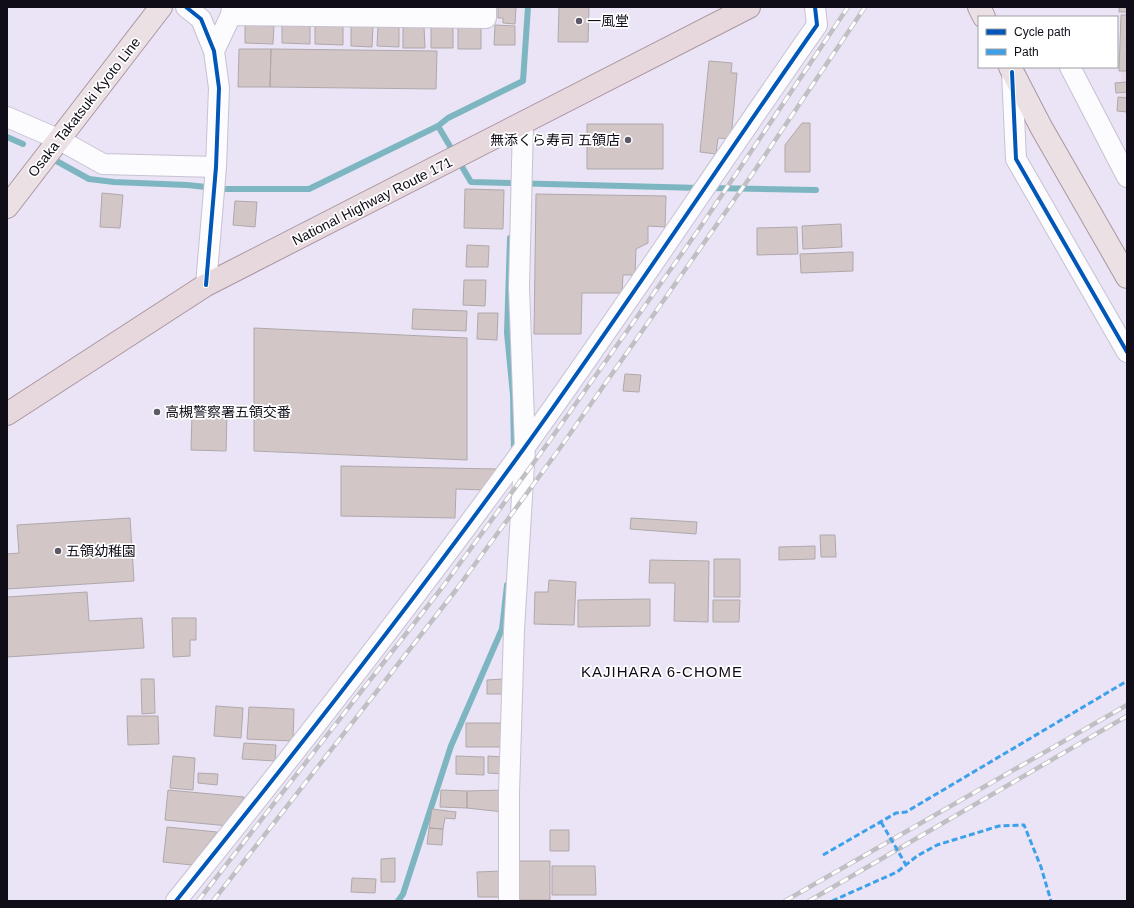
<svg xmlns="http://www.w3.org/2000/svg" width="1134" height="908" viewBox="0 0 1134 908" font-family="Helvetica,'Noto Sans JP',sans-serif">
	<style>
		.industrial { fill: #ead9e6 }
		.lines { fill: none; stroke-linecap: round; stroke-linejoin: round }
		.stream { stroke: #7db6c0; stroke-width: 6 }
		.building { fill: #d2c7c6; stroke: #afa8ab }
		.minor-casing { stroke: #c7c2d1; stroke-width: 22 }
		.primary-casing { stroke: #aa96a1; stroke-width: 24 }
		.trunk-casing { stroke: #aa96a1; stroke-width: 24 }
		.minor { stroke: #fcfbfe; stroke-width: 20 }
		.primary { stroke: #ebe1e4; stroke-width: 22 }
		.trunk { stroke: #e6d8dc; stroke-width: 22 }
		.rail-casing { stroke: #c0bfc4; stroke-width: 4.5 }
		.rail { stroke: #fff; stroke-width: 3; stroke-dasharray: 9; stroke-linecap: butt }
		.quiet { stroke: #3da1ea; stroke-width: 3; stroke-dasharray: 6 3; stroke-linecap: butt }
		.cycleway-casing { stroke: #fff; stroke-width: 6 }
		.cycleway { stroke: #0057b8; stroke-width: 4 }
		.poi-dot { fill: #5c5866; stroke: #fff; stroke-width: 1.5 }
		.labels { text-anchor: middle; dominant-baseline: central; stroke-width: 3.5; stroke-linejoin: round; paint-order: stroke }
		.poi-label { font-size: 14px; fill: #100c18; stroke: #fff; text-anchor: start }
		.street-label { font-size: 14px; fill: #100c18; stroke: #fff }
		.neighbourhood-label { font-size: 15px; letter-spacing: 1px; fill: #100c18; stroke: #fff }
	</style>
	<rect width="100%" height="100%" fill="#eae4f6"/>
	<path class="industrial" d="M 1125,7 L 1127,7 L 1127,117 L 1120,104 Z"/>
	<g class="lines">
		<path class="stream" d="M 438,126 L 471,182 L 701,188
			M 7,137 L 23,144
			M 51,158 L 89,179 L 114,182 L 187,185 L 225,189 L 309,189 L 438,126 L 448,118 L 523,81 L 528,7
			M 710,188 L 816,190
			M 510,238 L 507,333 L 513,395 L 514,452
			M 398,901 L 403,894 L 451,746 L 502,629 L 507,585"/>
	</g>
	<path class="building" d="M 498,7 L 516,7 L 515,24 L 503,23 L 503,18 L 498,18 Z
		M 559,7 L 589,7 L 588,42 L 558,42 Z
		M 1119,7 L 1127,7 L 1127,12 L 1119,12 Z
		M 1121,15 L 1127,15 L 1127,71 L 1119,71 Z
		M 315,23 L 343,24 L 343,45 L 315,44 Z
		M 245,25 L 274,26 L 273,44 L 245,43 Z
		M 282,25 L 310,26 L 310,44 L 282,43 Z
		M 495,25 L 515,26 L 515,45 L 494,45 Z
		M 351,26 L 373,26 L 372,47 L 351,46 Z
		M 378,26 L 399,26 L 399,47 L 377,46 Z
		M 403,26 L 424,26 L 425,48 L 403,48 Z
		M 431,26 L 453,26 L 453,48 L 431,48 Z
		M 458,26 L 481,26 L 481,49 L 458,49 Z
		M 239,49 L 271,49 L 270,87 L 238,87 Z
		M 271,49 L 437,51 L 436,89 L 270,87 Z
		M 709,61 L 732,63 L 731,73 L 737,73 L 731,139 L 718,138 L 716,154 L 700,152 Z
		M 1127,82 L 1127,92 L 1116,93 L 1115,83 Z
		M 1118,97 L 1127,98 L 1127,112 L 1117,111 Z
		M 802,123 L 810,123 L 810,172 L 785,172 L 785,145 Z
		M 587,124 L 663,124 L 663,169 L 587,169 Z
		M 465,189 L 504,190 L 503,229 L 464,228 Z
		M 102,193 L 123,195 L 120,228 L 100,227 Z
		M 536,194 L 666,196 L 665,227 L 648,226 L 648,243 L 636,249 L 635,275 L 623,275 L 622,293 L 582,293 L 581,334 L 534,334 Z
		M 235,201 L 257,202 L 255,227 L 233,225 Z
		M 841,224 L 842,247 L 803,249 L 802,226 Z
		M 797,227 L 798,254 L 757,255 L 757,228 Z
		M 467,245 L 489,246 L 488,267 L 466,267 Z
		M 853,252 L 853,271 L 801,273 L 800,254 Z
		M 464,280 L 486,280 L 485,306 L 463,305 Z
		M 413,309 L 467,311 L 466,331 L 412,329 Z
		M 478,313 L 498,313 L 497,340 L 477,339 Z
		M 254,328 L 467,338 L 467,460 L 254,451 Z
		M 625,374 L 641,375 L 639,392 L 623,391 Z
		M 192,414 L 227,415 L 226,451 L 191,450 Z
		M 341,466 L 497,469 L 485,490 L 456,489 L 455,518 L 341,516 Z
		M 130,518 L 134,581 L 7,589 L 7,554 L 19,553 L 17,525 Z
		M 631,518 L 697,522 L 696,534 L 630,529 Z
		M 820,535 L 835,535 L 836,557 L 821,557 Z
		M 815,546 L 815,559 L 779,560 L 779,547 Z
		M 714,559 L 740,559 L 740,597 L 714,597 Z
		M 650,560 L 709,561 L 708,622 L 674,621 L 675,583 L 649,583 Z
		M 549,580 L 576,582 L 574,625 L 534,624 L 535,592 L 548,592 Z
		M 87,592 L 89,621 L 142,618 L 144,648 L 7,657 L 7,597 Z
		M 650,599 L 650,626 L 578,627 L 578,600 Z
		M 713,600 L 740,600 L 739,622 L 713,622 Z
		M 172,618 L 196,618 L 196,640 L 190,640 L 190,656 L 173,657 Z
		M 141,679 L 154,679 L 155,713 L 142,714 Z
		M 503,679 L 503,694 L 487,694 L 487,680 Z
		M 216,706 L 243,708 L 241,738 L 214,736 Z
		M 249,707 L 294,709 L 293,741 L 247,739 Z
		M 127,716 L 158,716 L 159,744 L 128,745 Z
		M 466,723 L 503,723 L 503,747 L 466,747 Z
		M 244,743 L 276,745 L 275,761 L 242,759 Z
		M 173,756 L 195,758 L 193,790 L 170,788 Z
		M 456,756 L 484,757 L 484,775 L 456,774 Z
		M 488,756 L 503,757 L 503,774 L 488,773 Z
		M 198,773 L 218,774 L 217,785 L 198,783 Z
		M 168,790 L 244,797 L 229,826 L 165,820 Z
		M 441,790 L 467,791 L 467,808 L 440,807 Z
		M 504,790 L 503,812 L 467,808 L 467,791 Z
		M 432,809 L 456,812 L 455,819 L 445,818 L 443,829 L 429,828 Z
		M 167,827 L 217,832 L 192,865 L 163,862 Z
		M 429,828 L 443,829 L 442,845 L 427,844 Z
		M 550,830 L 569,830 L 569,851 L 550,851 Z
		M 395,858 L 395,882 L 381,882 L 381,859 Z
		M 517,861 L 550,861 L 550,900 L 517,900 Z
		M 552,866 L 595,866 L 596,895 L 552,895 Z
		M 502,871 L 502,897 L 478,897 L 477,872 Z
		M 352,878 L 376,879 L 375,893 L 351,892 Z"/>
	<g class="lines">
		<g class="minor-casing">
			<path id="minor" d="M 186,7 L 201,19 L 214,51 L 219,88 L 216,167 L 206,285
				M 231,15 L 486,18 L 486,7
				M 214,51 L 231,15 L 232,7
				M 1070,67 L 1127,177
				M 1012,72 L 1016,159 L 1127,352
				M 7,117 L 58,139 L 103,164 L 216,167
				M 176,901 C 296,752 413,602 525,447 C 625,308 719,165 817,25 L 815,7
				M 509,901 L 509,793 L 514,630 L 525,447 L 519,288 L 523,124"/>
		</g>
		<g class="primary-casing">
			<path id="primary" d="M 979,7 L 984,17
				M 1010,67 L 1041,127 L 1127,277
				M 7,207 L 161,7"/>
		</g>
		<g class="trunk-casing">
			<path id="trunk" d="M 7,414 L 206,285 L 749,7"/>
		</g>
		<use href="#minor" class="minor"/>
		<use href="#primary" class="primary"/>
		<use href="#trunk" class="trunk"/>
		<g class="rail-casing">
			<path id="rail" d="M 198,901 L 444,585 L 548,443 L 697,232 L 848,7
				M 213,901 L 456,590 L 560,448 L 753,173 L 865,7
				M 785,901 L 1127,705
				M 809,901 L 1127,716"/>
		</g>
		<use href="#rail" class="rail"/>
		<path class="quiet" d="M 881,822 L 906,865
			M 823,855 L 896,813 L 906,812 L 1127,681
			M 832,901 L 897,872 L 917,856 L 937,845 L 999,826 L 1024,825 L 1041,867 L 1051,901"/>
		<g class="cycleway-casing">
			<path id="cycleway" d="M 186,7 L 201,19 L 214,51 L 219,88 L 216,167 L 206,285
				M 1012,72 L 1016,159 L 1127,352
				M 176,901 C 296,752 413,602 525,447 C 625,308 719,165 817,25 L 815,7"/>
		</g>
		<use href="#cycleway" class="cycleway"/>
	</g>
	<g class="poi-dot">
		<circle cx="579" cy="21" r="4"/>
		<circle cx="628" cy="140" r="4"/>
		<circle cx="157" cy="412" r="4"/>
		<circle cx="58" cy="551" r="4"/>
	</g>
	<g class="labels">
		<g class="poi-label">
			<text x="587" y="21">一風堂</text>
			<text x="620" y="140" text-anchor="end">無添くら寿司 五領店</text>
			<text x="165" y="412">高槻警察署五領交番</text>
			<text x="66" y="551">五領幼稚園</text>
		</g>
		<g class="street-label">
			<text transform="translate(84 107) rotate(-52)">Osaka Takatsuki Kyoto Line</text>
			<text transform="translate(372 201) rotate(-27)">National Highway Route 171</text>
		</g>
		<g class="neighbourhood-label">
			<text x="662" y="671">KAJIHARA 6-CHOME</text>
		</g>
	</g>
	<rect width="1134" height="908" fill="none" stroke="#100c18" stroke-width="16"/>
	<rect x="978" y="16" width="140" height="52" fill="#ffffff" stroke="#9f9ea3"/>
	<rect x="986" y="29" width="20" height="6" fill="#0057b8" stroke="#9f9ea3"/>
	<text x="1014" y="36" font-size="12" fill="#100c18">Cycle path</text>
	<rect x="986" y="49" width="20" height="6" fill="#3da1ea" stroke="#9f9ea3"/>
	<text x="1014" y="56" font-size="12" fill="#100c18">Path</text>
</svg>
